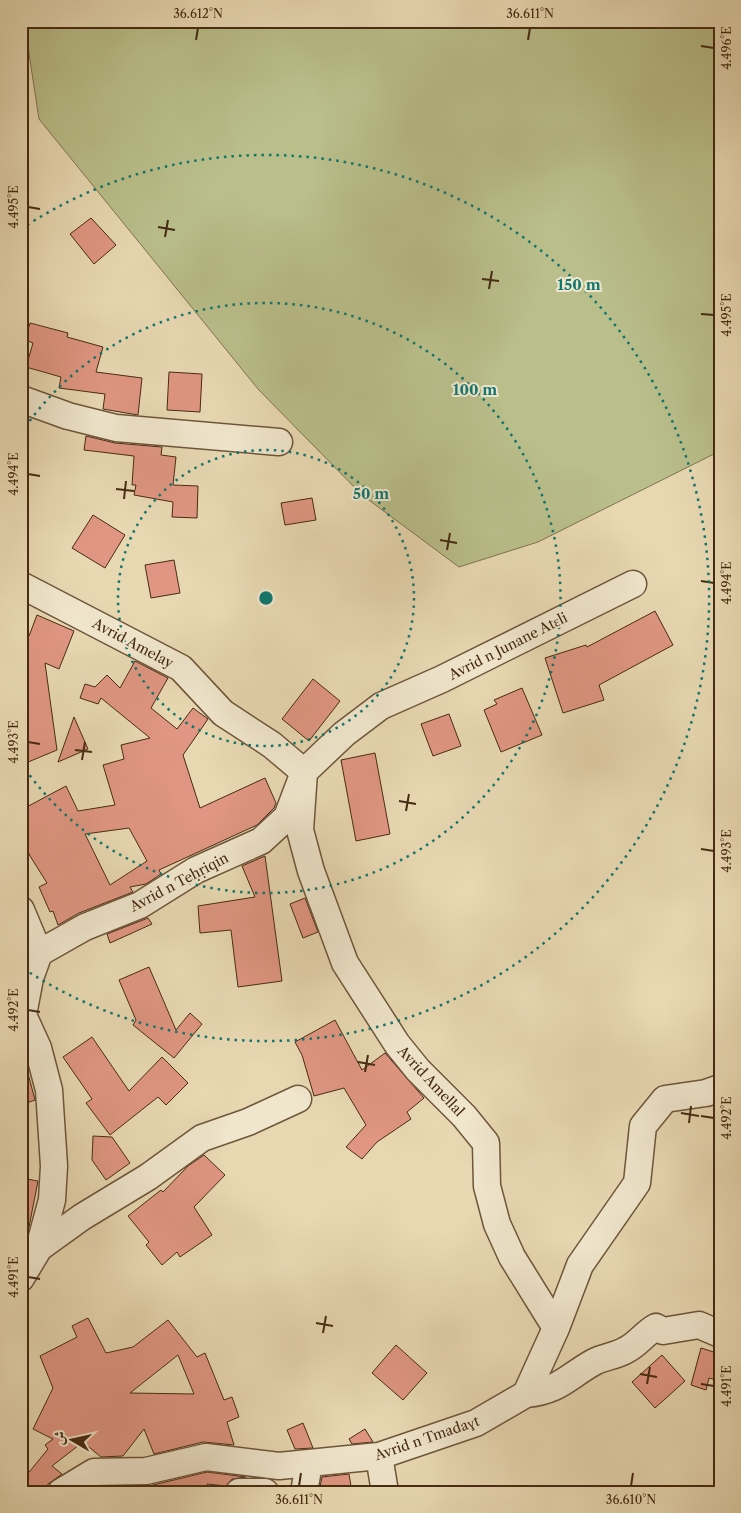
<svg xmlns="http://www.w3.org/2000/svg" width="741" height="1513" viewBox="0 0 741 1513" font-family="'Libre Caslon Text',Amiri,serif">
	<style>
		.green { fill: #b9be8a; stroke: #80744e }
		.building { fill: #e09682; stroke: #462b12; fill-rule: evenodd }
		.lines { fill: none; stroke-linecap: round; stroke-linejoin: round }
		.minor-casing { stroke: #6e563a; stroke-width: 29 }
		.minor { stroke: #f0e6cd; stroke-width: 26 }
		.ticks { fill: none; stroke: #462b12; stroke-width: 2 }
		.ring { fill: none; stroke: #0f766e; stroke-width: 2.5; stroke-dasharray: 2.5 5 }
		.labels { text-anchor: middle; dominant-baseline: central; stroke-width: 4; stroke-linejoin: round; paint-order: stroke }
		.street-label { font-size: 14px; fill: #462b12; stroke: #f0e6cd }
		.centre { fill: #0f766e; stroke: #f0e6cd; stroke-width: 2.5 }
		.ring-label { font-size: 15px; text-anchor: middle; font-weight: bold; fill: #0f766e; stroke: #f0e6cd; stroke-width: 4; stroke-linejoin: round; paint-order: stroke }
		.neatline { fill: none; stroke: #462b12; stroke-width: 2 }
		.ticks-label { font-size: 12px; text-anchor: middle; fill: #462b12 }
	</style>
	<rect width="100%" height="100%" fill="#e8d8b2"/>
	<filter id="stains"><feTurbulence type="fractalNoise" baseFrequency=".004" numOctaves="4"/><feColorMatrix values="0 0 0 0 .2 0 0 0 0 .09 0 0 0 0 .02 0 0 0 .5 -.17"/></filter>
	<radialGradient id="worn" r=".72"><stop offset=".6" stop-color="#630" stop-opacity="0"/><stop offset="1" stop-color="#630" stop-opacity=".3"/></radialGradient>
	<path class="green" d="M 24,21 L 720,21 L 720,451 L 538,542 L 459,567 L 362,495 L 258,389 L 39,119 Z"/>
	<path class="building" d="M 91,218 L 116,245 L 94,264 L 70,234 Z
		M 30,323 L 68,333 L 67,337 L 103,347 L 96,372 L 142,378 L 138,415 L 103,409 L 105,394 L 59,388 L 61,377 L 26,367 L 33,343 L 25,340 Z
		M 169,372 L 202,374 L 200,412 L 167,410 Z
		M 86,436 L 115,443 L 162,447 L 161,455 L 176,457 L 173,485 L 198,486 L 197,518 L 172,517 L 173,502 L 134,495 L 136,485 L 132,485 L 134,456 L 84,450 Z
		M 312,498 L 316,520 L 285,525 L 281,503 Z
		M 93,515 L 125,535 L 105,568 L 72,548 Z
		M 174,560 L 180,593 L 151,598 L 145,565 Z
		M 655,611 L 673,645 L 599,685 L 604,700 L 563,713 L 545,658 L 586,645 L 587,647 Z
		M 37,615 L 74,631 L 59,669 L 45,663 L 57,750 L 21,765 L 21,632 L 29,636 Z
		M 135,661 L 168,678 L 151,708 L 177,729 L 193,708 L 208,719 L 183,755 L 200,808 L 265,778 L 276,803 L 274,808 L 257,825 L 159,870 L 161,874 L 146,884 L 130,887 L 133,892 L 79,913 L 58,925 L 53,911 L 50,912 L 39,887 L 47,883 L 30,856 L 21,836 L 21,810 L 66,786 L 78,811 L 115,805 L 103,765 L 124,759 L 121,745 L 150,738 L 101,698 L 98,704 L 80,698 L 85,684 L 95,687 L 107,675 L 120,688 ZM 129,828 L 147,861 L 110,885 L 85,834 Z
		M 313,679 L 340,701 L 309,741 L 282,719 Z
		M 522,688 L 542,735 L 501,752 L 484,710 L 497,704 L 494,700 Z
		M 449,714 L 461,746 L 433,756 L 421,724 Z
		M 74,717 L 88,749 L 58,762 Z
		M 375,753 L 390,834 L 356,841 L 341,760 Z
		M 265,856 L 282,981 L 238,987 L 231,930 L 200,933 L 198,906 L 255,897 L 242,866 Z
		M 305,898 L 318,932 L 303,938 L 290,904 Z
		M 148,918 L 152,924 L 110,943 L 107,934 Z
		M 149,967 L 176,1030 L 190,1013 L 202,1024 L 174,1058 L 133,1025 L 136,1020 L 119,980 Z
		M 335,1020 L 362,1070 L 385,1053 L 424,1098 L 407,1112 L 411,1119 L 377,1142 L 362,1159 L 346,1147 L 366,1125 L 344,1088 L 314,1096 L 302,1055 L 295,1042 Z
		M 92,1037 L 129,1091 L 162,1057 L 188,1083 L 166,1105 L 158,1097 L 110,1135 L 86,1103 L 92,1099 L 63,1057 Z
		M 21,1047 L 35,1100 L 21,1105 Z
		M 93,1136 L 112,1137 L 130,1163 L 106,1180 L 92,1160 Z
		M 204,1155 L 225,1175 L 194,1207 L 212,1235 L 180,1257 L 177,1252 L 162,1265 L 146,1245 L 149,1242 L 128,1216 L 161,1190 L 163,1192 L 188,1166 Z
		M 21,1178 L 38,1181 L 28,1232 L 21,1231 Z
		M 88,1318 L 106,1353 L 133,1347 L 168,1320 L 197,1357 L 205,1353 L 224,1400 L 232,1397 L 239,1417 L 227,1422 L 234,1445 L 203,1442 L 154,1454 L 144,1429 L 123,1456 L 101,1457 L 83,1442 L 52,1466 L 62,1474 L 48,1484 L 46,1492 L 21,1492 L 21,1482 L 48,1449 L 45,1445 L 53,1439 L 33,1429 L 53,1388 L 40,1356 L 77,1337 L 72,1326 ZM 178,1355 L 194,1394 L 130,1393 Z
		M 396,1345 L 427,1373 L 403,1400 L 372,1373 Z
		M 701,1348 L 720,1354 L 720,1381 L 709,1378 L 706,1390 L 691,1385 Z
		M 662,1355 L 685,1381 L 655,1408 L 632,1382 Z
		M 303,1423 L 313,1448 L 295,1449 L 287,1430 Z
		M 365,1429 L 373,1442 L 352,1444 L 349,1439 Z
		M 207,1472 L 246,1477 L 232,1479 L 226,1486 L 207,1484 L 210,1492 L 105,1492 L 105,1487 L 149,1486 Z
		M 349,1474 L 352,1492 L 319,1492 L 322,1477 Z"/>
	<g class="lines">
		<g class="minor-casing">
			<path id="minor" d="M 21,399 L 68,416 L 116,428 L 279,442
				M 21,585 L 181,668 L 223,713 L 272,745 L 304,772 L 300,830 L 311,871 L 345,963 L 397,1044 L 418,1070 L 464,1116 L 486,1143 L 487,1186 L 497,1224 L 512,1257 L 556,1328
				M 21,910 L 39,953
				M 39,1248 L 82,1217 L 148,1177 L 202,1138 L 248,1122 L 298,1099
				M 21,1278 L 39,1248 L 52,1200 L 54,1166 L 49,1090 L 38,1048 L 23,1015 L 30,978 L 39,953 L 85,927 L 140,905 L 196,870 L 261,841 L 287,817 L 304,772 L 344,734 L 381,706 L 442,679 L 633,584
				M 526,1394 C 559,1391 567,1377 594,1362 C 603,1357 616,1356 626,1350 C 637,1345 645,1333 656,1327 L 663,1331 L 699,1325 L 720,1334
				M 379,1456 L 385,1492
				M 61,1492 L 94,1472 L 146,1471 L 206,1457 L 279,1466 L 379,1456 L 476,1423 L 526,1394 L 556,1328 L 580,1265 L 637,1183 L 643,1126 L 665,1099 L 706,1093 L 720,1088
				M 239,1492 L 265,1492
				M 304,1492 L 309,1464"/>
		</g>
		<use href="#minor" class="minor"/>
	</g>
	<path class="ticks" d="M 196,40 L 198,28M 528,40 L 530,28M 701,46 L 714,48M 28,207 L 40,209M 158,227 L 175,230M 165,237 L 168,220M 482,279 L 499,281M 489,289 L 492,271M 701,314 L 714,315M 28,474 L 40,476M 116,489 L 134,491M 124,499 L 126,481M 440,540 L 457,543M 447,550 L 450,533M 701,581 L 714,583M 28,742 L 40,744M 75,750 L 92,752M 82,760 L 85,742M 399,801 L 416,804M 406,811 L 409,794M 701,849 L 714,851M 28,1010 L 40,1012M 358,1062 L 375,1065M 365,1072 L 368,1055M 681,1113 L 699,1116M 701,1116 L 714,1118M 689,1123 L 691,1106M 28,1277 L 40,1279M 316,1323 L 333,1326M 323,1333 L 326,1316M 640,1374 L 657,1377M 647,1384 L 650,1367M 701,1384 L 714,1386M 299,1486 L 301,1473M 631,1486 L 633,1473"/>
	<g class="ring">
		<circle cx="266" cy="598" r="148"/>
		<path d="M21 433A295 295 0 1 1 21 763"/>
		<path d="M21 229A443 443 0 1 1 21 967"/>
	</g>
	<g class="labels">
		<g class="street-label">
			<text transform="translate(133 643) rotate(28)">Avrid Amelay</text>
			<text transform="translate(508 646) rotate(-27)">Avrid n Junane Atɛli</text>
			<text transform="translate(179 882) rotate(-28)">Avrid n Teḥṛiqin</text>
			<text transform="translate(431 1081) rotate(47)">Avrid Amellal</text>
			<text transform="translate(427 1438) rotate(-19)">Avrid n Tmadaɣt</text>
		</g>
	</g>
	<circle cx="266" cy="598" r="8" class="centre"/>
	<g class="ring-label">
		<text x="579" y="290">150 m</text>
		<text x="475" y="395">100 m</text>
		<text x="371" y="499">50 m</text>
	</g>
	<rect width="741" height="1513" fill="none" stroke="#e8d8b2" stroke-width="55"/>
	<g transform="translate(72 1440) rotate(279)" stroke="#f0e6cd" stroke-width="4" paint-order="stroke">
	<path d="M0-4L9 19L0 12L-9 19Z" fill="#462b12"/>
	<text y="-8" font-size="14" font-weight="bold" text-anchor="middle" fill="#462b12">ش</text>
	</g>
	<rect x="28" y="28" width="686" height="1458" class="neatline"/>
	<g class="ticks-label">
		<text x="198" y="18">36.612°N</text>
		<text x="530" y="18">36.611°N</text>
		<text transform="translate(727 48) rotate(-90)" y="4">4.496°E</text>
		<text transform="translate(14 207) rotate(-90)" y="4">4.495°E</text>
		<text transform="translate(727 315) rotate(-90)" y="4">4.495°E</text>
		<text transform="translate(14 474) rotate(-90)" y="4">4.494°E</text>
		<text transform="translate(727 583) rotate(-90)" y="4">4.494°E</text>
		<text transform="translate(14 742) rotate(-90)" y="4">4.493°E</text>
		<text transform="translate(727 851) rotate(-90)" y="4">4.493°E</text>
		<text transform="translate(14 1010) rotate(-90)" y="4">4.492°E</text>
		<text transform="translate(727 1118) rotate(-90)" y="4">4.492°E</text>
		<text transform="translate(14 1277) rotate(-90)" y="4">4.491°E</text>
		<text transform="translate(727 1386) rotate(-90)" y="4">4.491°E</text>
		<text x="299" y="1504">36.611°N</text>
		<text x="631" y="1504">36.610°N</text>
	</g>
	<rect width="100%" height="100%" filter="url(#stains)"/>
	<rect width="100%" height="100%" fill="url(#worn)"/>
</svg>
